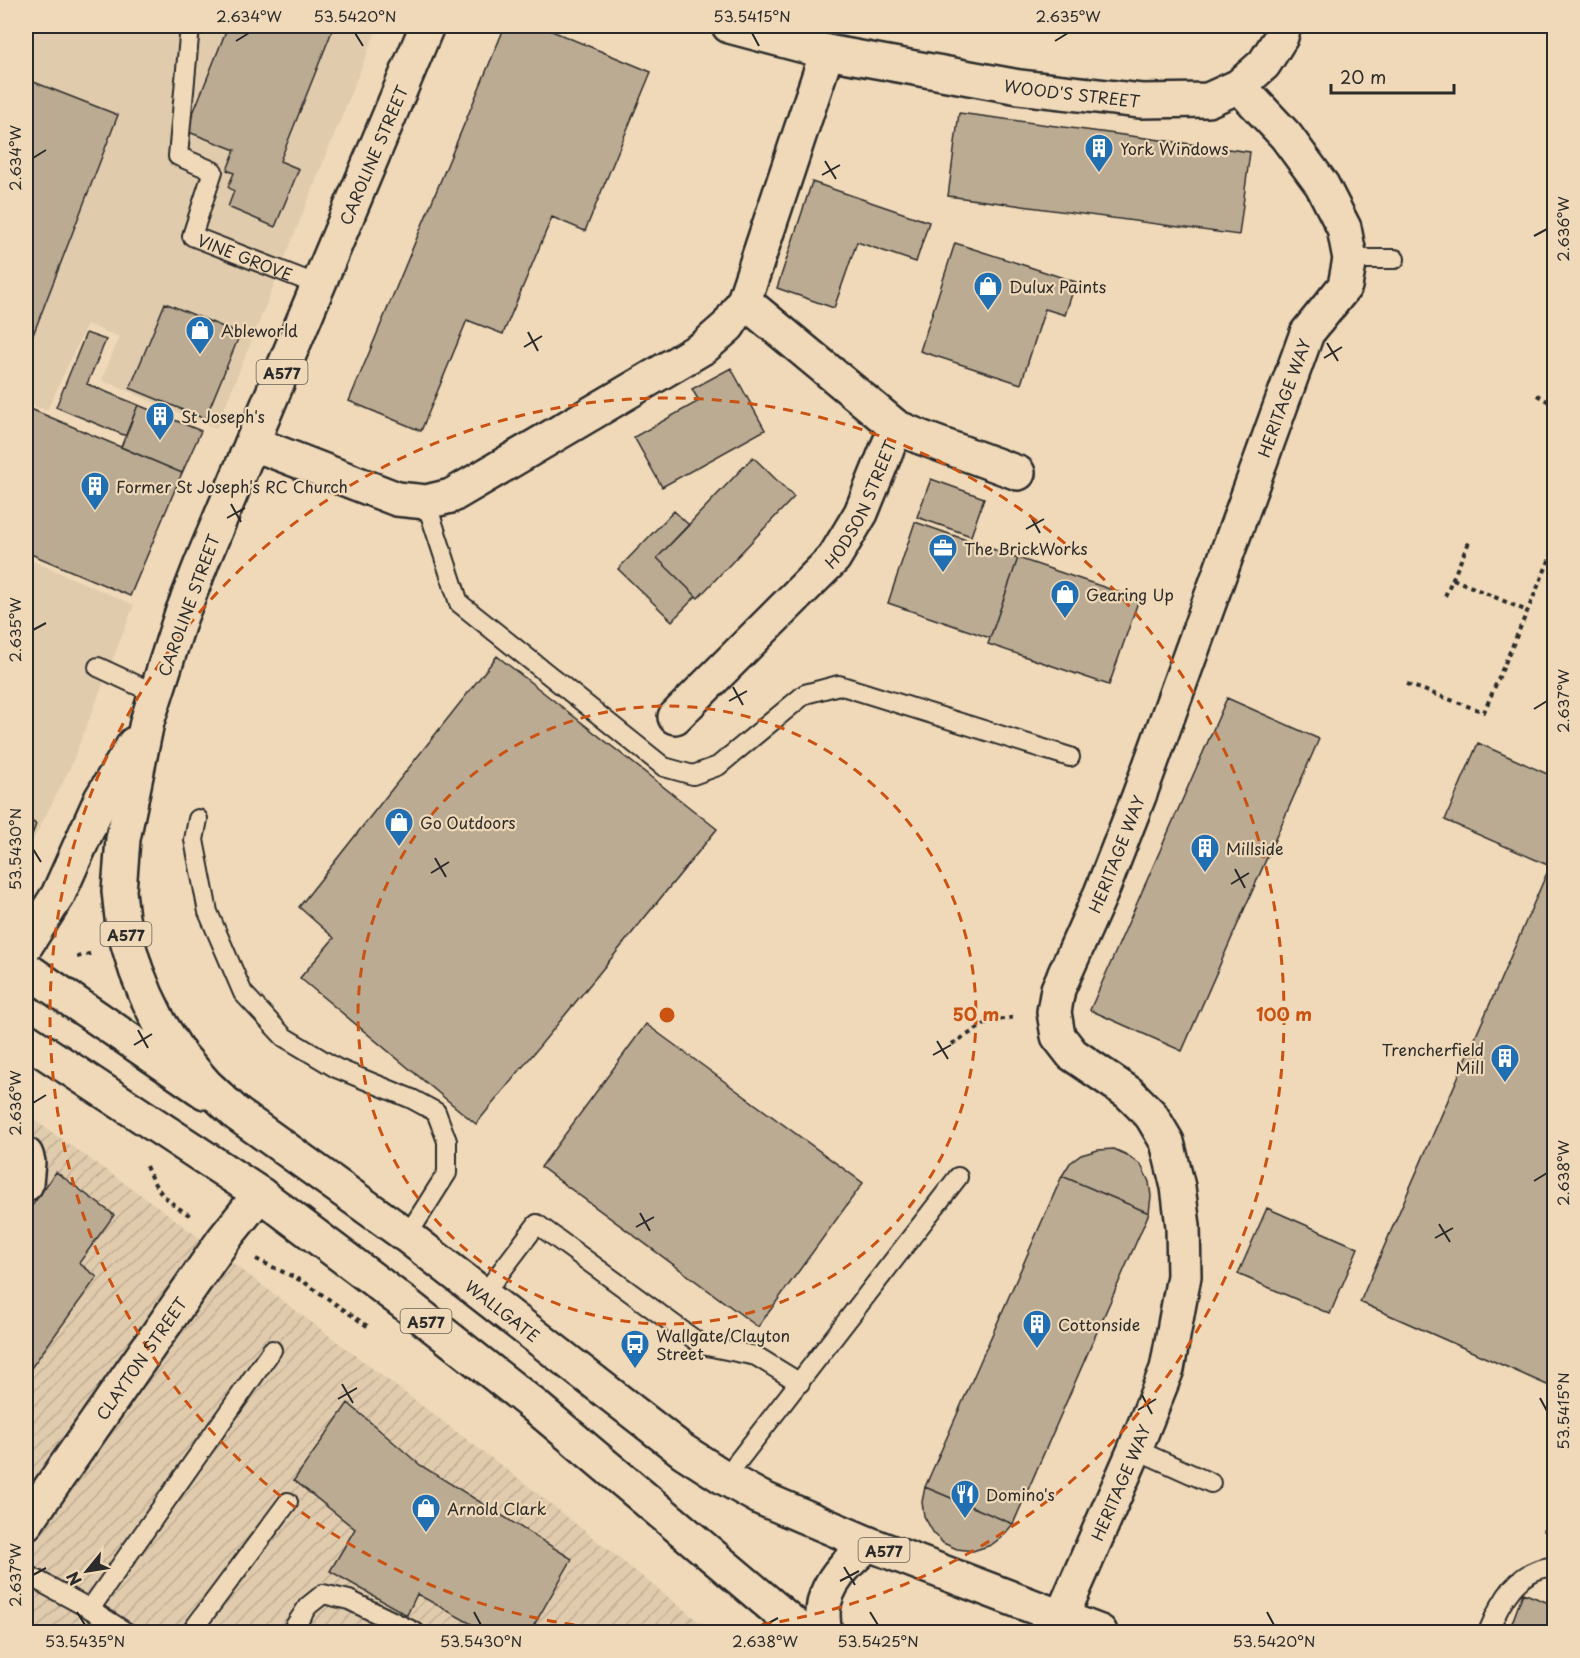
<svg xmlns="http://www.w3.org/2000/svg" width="1580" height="1658" viewBox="0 0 1580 1658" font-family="'Playpen Sans',sans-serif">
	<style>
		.built { fill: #e0cbad }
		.industrial { fill: url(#industrial-furrows) }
		.building { fill: #bcab93; stroke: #2b2b2b; stroke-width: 1.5 }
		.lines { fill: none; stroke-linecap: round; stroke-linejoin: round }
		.service-casing { stroke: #2b2b2b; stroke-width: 22 }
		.minor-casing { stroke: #2b2b2b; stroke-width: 38 }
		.tertiary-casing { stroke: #2b2b2b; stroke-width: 38 }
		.trunk-casing { stroke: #2b2b2b; stroke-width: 38 }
		.path { stroke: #2b2b2b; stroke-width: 4; stroke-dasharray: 4.5 4.5; stroke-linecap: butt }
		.service { stroke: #efd9b8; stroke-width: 18 }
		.minor { stroke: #efd9b8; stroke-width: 33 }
		.tertiary { stroke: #efd9b8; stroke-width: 33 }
		.trunk { stroke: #efd9b8; stroke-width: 33 }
		.ticks { fill: none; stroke: #2b2b2b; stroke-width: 2 }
		.ring { fill: none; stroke: #cc5211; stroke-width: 3; stroke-dasharray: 10 8 }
		.labels { text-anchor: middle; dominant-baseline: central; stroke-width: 4.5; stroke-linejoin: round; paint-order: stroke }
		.shield { fill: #efd9b8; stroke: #665f55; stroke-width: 1.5 }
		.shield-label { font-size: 15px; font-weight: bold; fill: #2b2b2b }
		.street-label { font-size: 16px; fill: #2b2b2b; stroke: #efd9b8 }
		.poi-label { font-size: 16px; fill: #2b2b2b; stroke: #efd9b8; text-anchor: start }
		.centre { fill: #cc5211; stroke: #efd9b8; stroke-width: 3 }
		.ring-label { font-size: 18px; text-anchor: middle; font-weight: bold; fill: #cc5211; stroke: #efd9b8; stroke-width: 4.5; stroke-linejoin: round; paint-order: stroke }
		.neatline { fill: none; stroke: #2b2b2b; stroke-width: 2 }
		.ticks-label { font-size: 15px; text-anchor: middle; fill: #2b2b2b }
	</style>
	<defs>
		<pattern id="industrial-furrows" width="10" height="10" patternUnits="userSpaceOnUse" patternTransform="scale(1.5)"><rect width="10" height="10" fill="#e0cbad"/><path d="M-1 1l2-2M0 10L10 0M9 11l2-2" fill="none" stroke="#c0ae95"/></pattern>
	</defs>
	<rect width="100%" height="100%" fill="#efd9b8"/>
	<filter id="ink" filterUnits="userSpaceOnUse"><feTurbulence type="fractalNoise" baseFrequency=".0167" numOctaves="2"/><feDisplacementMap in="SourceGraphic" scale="12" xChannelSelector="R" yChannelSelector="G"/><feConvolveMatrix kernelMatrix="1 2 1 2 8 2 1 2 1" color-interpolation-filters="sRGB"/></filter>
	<g filter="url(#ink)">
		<path class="built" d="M 26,26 L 378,26 L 216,429 L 102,380 L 119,337 L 87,324 L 47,411 L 26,402 Z
			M 26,558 L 134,605 L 70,768 L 26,854 Z"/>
		<path class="industrial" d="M 26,1114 L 161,1209 L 523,1482 L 712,1632 L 26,1632 Z"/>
		<path class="building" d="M 228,26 L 334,26 L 280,161 L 299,169 L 275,227 L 228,207 L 234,191 L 228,187 L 234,173 L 227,170 L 235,150 L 186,131 Z
			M 505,26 L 540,26 L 651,72 L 585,231 L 552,217 L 503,334 L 467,320 L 421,431 L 349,401 Z
			M 26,79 L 118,115 L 26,353 Z
			M 959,113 L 1250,152 L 1239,235 L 948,196 Z
			M 812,182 L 929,222 L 916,262 L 857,242 L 834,308 L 777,288 Z
			M 955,243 L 1076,282 L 1065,315 L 1045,309 L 1021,384 L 920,351 Z
			M 165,303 L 240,334 L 205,419 L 130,388 Z
			M 86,333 L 106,340 L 87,384 L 138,405 L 126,436 L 56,407 Z
			M 731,368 L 765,430 L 662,487 L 634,437 L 699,401 L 692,389 Z
			M 138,405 L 201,431 L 182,473 L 121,447 Z
			M 26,407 L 182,473 L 130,596 L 26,552 Z
			M 753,457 L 794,497 L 698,598 L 657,558 Z
			M 931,479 L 984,498 L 971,536 L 917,517 Z
			M 674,511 L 689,525 L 657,558 L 696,596 L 672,621 L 618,569 Z
			M 915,522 L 1018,558 L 990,638 L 888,603 Z
			M 1018,558 L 1139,599 L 1109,685 L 988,644 Z
			M 497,656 L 717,829 L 476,1124 L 300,978 L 334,938 L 299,907 Z
			M 1227,698 L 1319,739 L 1182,1051 L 1090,1010 Z
			M 1478,743 L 1554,777 L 1554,1388 L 1360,1302 L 1550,866 L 1445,820 Z
			M 26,818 L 36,824 L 26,851 Z
			M 646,1024 L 863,1183 L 758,1327 L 541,1167 Z
			M 1114,1149 L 1127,1155 L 1141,1165 L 1149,1182 L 1151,1196 L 1149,1213 L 1062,1176 L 1070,1163 L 1081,1155 L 1098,1150 Z
			M 56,1172 L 114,1215 L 79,1263 L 97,1277 L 26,1375 L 26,1214 Z
			M 1062,1176 L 1149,1213 L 1013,1524 L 925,1487 Z
			M 1267,1208 L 1358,1248 L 1330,1314 L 1238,1274 Z
			M 348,1403 L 420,1465 L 572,1559 L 530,1632 L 486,1632 L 417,1594 L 407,1615 L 330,1571 L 355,1529 L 294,1480 Z
			M 1554,1485 L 1554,1534 L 1544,1531 Z
			M 925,1487 L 1013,1524 L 1002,1537 L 991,1545 L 973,1551 L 957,1549 L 943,1543 L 933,1532 L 924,1516 L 922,1502 Z
			M 1523,1593 L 1554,1605 L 1554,1632 L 1514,1632 L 1509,1631 Z"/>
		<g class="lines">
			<g class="service-casing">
				<g id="service">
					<path id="s1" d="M 190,26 L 178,156 L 213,171 L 192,236 L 318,285"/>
					<path d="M 1350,259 L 1395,259"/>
					<path d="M 426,502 L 459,603 L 664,767 L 693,775 L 718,766 L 805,694 L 839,685 L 1070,757"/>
					<path d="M 98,667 L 156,694"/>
					<path d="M 198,819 L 194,840 L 208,912 L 243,993 L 284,1037 L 336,1068 L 412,1099 L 436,1112 L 447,1141 L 447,1173 L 407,1236"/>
					<path d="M 484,1294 L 537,1224 L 702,1345 L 756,1356 L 800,1383"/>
					<path d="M 1135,1449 L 1211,1483"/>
					<path d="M 725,1478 L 958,1177"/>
					<path d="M 26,1574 L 90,1609 L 126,1632"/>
					<path d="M 90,1609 L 272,1350"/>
					<path d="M 191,1632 L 288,1502"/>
					<path d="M 291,1632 L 308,1606 L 323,1594 L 349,1600 L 415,1632"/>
					<path d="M 1488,1632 C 1500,1603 1518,1567 1554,1567"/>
				</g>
			</g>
			<g class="minor-casing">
				<g id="minor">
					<path id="s2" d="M 729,26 L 827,52 L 1019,87 L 1141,101 L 1208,100 L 1239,86 L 1264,64 L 1281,37 L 1284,26"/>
					<path d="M 896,427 L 920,437 L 1018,473"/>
					<path d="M 252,443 L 397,499 L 426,502 L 451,496 L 704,347 L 728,326 L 744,301 L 827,52"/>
					<path id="s3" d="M 675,717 L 834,558 L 861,513 L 896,427 L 744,301"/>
					<path d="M 26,1155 L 28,1162 L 26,1184"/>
					<path id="s4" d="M 26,1523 L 224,1239 L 260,1194"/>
					<path id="s5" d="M 1061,1618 L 1135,1449 L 1167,1369 L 1184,1276 L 1183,1226 L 1178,1187 L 1167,1142 L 1151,1115 L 1129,1093 L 1072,1054 L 1058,1036 L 1054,1012 L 1058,989 L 1101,893 L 1139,796 L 1307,333 L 1345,286 L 1350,259 L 1344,228 L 1322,185 L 1286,136 L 1239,86"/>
				</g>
			</g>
			<g class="tertiary-casing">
				<path id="tertiary" d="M 26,969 L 205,1092"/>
			</g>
			<g class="trunk-casing">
				<g id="trunk">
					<path id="s6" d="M 427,26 L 202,562 L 181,616 L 147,722 L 123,839 L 119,891 L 122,918 L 128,944 L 136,970 L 146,995 L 159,1022 L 180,1055 L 206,1085 L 237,1114 L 407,1236 L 683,1451 L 725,1478 L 761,1498 L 869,1544 L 1100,1632"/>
					<path d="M 26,945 L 58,895 L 101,799 L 134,744"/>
					<path d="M 26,1040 L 260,1194 L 403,1302 L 536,1407 L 803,1632"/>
					<path d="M 824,1632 C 824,1626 823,1620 823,1613 C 824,1584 848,1561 869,1544"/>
				</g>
			</g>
			<path class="path" d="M 1537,395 L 1554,405
				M 1453,579 L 1527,611
				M 1445,596 L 1469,542
				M 1407,684 L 1484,712 L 1554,549
				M 77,957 L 93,953
				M 952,1044 L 990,1021 L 1017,1017
				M 146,1166 C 157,1194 168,1201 192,1217
				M 256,1259 L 304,1282 L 370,1328"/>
			<use href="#service" class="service"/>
			<use href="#minor" class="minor"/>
			<use href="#tertiary" class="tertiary"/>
			<use href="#trunk" class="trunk"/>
		</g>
	</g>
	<path class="ticks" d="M 355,33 L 363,46M 752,33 L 759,46M 236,41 L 249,33M 1055,41 L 1068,33M 33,158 L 46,150M 825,161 L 836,179M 822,175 L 840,165M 1534,236 L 1547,229M 528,332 L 538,351M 1327,343 L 1338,361M 524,347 L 542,336M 1324,358 L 1342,347M 231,504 L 241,522M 1030,515 L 1040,533M 227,518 L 245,508M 1026,529 L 1044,519M 33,630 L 46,623M 733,687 L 743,705M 729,701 L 747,691M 1534,709 L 1547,701M 33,849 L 41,862M 435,858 L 446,877M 1235,869 L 1245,888M 431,873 L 449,862M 1231,884 L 1249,873M 138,1030 L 148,1048M 937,1041 L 948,1059M 134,1045 L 152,1034M 933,1055 L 951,1045M 33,1103 L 46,1095M 1534,1181 L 1547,1173M 640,1213 L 650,1231M 1439,1224 L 1450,1242M 636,1227 L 654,1217M 1435,1238 L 1453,1228M 342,1384 L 353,1403M 1142,1395 L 1152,1414M 1540,1398 L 1547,1411M 338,1399 L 357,1388M 1138,1410 L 1156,1399M 844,1567 L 855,1585M 33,1575 L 46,1568M 840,1581 L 859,1571M 77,1612 L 85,1625M 474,1612 L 481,1625M 870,1612 L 878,1625M 1267,1612 L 1274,1625M 765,1625 L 778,1618"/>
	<g class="ring">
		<circle cx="667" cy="1015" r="309"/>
		<circle cx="667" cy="1015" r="617"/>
	</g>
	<defs>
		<g id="building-pin" transform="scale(1.5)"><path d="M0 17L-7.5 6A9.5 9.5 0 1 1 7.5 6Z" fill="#1f6fb2" stroke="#efd9b8"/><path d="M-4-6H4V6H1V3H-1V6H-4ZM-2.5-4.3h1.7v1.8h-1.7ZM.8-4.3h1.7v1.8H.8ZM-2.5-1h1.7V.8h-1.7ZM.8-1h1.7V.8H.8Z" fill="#fff"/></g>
		<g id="shop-pin" transform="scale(1.5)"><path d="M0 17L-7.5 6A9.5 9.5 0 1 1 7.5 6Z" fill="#1f6fb2" stroke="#efd9b8"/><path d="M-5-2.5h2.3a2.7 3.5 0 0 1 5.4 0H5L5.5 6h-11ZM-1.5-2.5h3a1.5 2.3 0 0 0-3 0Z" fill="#fff"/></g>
		<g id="office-pin" transform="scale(1.5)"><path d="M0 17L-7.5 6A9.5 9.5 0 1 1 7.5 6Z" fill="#1f6fb2" stroke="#efd9b8"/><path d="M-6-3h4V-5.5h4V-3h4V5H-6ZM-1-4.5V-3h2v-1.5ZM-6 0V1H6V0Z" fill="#fff"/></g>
		<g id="bus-pin" transform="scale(1.5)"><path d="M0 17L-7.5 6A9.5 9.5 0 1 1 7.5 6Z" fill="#1f6fb2" stroke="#efd9b8"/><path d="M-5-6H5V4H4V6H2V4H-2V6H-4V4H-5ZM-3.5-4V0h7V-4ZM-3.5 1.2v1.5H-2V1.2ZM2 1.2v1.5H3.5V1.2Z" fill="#fff"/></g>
		<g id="restaurant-pin" transform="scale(1.5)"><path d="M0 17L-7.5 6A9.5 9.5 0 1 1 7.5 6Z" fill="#1f6fb2" stroke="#efd9b8"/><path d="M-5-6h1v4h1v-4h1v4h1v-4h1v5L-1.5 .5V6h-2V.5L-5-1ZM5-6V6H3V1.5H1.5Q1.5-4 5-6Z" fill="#fff"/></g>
	</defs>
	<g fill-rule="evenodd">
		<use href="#building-pin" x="1099" y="148"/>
		<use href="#shop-pin" x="988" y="286"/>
		<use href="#shop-pin" x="200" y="330"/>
		<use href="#building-pin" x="160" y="416"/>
		<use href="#building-pin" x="95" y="486"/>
		<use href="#office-pin" x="943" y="548"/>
		<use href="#shop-pin" x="1065" y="594"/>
		<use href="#shop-pin" x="399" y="822"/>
		<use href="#building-pin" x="1205" y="848"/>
		<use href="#building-pin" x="1505" y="1058"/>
		<use href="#building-pin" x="1037" y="1324"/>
		<use href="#bus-pin" x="635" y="1344"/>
		<use href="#restaurant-pin" x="965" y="1494"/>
		<use href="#shop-pin" x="426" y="1508"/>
	</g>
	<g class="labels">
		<g class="shield">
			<rect x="256.5" y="360" width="51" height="24" rx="4.5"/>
			<rect x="100.5" y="922" width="51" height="24" rx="4.5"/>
			<rect x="400.5" y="1309" width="51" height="24" rx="4.5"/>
			<rect x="858.5" y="1538" width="51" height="24" rx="4.5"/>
		</g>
		<g class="shield-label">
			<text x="282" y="372">A577</text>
			<text x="126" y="934">A577</text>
			<text x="426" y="1321">A577</text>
			<text x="884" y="1550">A577</text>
		</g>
		<g class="street-label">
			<text stroke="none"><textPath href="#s2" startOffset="350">WOOD'S STREET</textPath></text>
			<text transform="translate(373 155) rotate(-67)">CAROLINE STREET</text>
			<text stroke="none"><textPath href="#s1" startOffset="294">VINE GROVE</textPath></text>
			<text stroke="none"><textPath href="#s5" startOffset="1336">HERITAGE WAY</textPath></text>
			<text stroke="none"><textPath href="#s3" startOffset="285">HODSON STREET</textPath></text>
			<text transform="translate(188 605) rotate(-70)">CAROLINE STREET</text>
			<text stroke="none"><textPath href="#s5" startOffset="850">HERITAGE WAY</textPath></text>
			<text stroke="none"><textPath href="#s6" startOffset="1512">WALLGATE</textPath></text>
			<text stroke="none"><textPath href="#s4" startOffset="201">CLAYTON STREET</textPath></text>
			<text stroke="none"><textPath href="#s5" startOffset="148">HERITAGE WAY</textPath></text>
		</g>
		<g class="poi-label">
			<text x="1120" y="148">York Windows</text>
			<text x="1009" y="286">Dulux Paints</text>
			<text x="221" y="330">Ableworld</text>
			<text x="181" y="416">St Joseph's</text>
			<text x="116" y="486">Former St Joseph's RC Church</text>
			<text x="964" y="548">The BrickWorks</text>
			<text x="1086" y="594">Gearing Up</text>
			<text x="420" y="822">Go Outdoors</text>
			<text x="1226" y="848">Millside</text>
			<text x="1484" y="1049" text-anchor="end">Trencherfield<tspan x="1484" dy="18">Mill</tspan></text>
			<text x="1058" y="1324">Cottonside</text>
			<text x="656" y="1335">Wallgate/Clayton<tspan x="656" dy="18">Street</tspan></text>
			<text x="986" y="1494">Domino's</text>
			<text x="447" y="1508">Arnold Clark</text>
		</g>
	</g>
	<circle cx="667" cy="1015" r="9" class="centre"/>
	<g class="ring-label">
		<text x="976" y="1021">50 m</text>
		<text x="1284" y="1021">100 m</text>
	</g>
	<rect width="1580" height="1658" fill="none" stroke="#efd9b8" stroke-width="66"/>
	<g transform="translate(87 1571) rotate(240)" stroke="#efd9b8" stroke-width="4.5" paint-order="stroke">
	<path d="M0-4.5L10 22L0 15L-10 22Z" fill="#2b2b2b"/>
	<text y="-9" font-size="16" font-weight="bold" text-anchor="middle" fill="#2b2b2b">N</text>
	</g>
	<path d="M1331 84v9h123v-9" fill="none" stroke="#2b2b2b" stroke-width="3"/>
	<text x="1340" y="84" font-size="18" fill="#2b2b2b" stroke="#efd9b8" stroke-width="4.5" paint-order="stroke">20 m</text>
	<rect x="33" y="33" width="1514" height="1592" class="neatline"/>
	<g class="ticks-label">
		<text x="249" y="22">2.634°W</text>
		<text x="355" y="22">53.5420°N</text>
		<text x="752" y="22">53.5415°N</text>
		<text x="1068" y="22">2.635°W</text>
		<text transform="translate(16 158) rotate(-90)" y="5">2.634°W</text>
		<text transform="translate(1564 229) rotate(-90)" y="5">2.636°W</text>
		<text transform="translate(16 630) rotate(-90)" y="5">2.635°W</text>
		<text transform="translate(1564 701) rotate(-90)" y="5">2.637°W</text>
		<text transform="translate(16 849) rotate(-90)" y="5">53.5430°N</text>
		<text transform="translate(16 1103) rotate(-90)" y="5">2.636°W</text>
		<text transform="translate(1564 1173) rotate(-90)" y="5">2.638°W</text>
		<text transform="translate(1564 1411) rotate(-90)" y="5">53.5415°N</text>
		<text transform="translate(16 1575) rotate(-90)" y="5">2.637°W</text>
		<text x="85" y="1647">53.5435°N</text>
		<text x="481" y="1647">53.5430°N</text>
		<text x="765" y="1647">2.638°W</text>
		<text x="878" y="1647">53.5425°N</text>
		<text x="1274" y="1647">53.5420°N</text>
	</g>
</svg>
